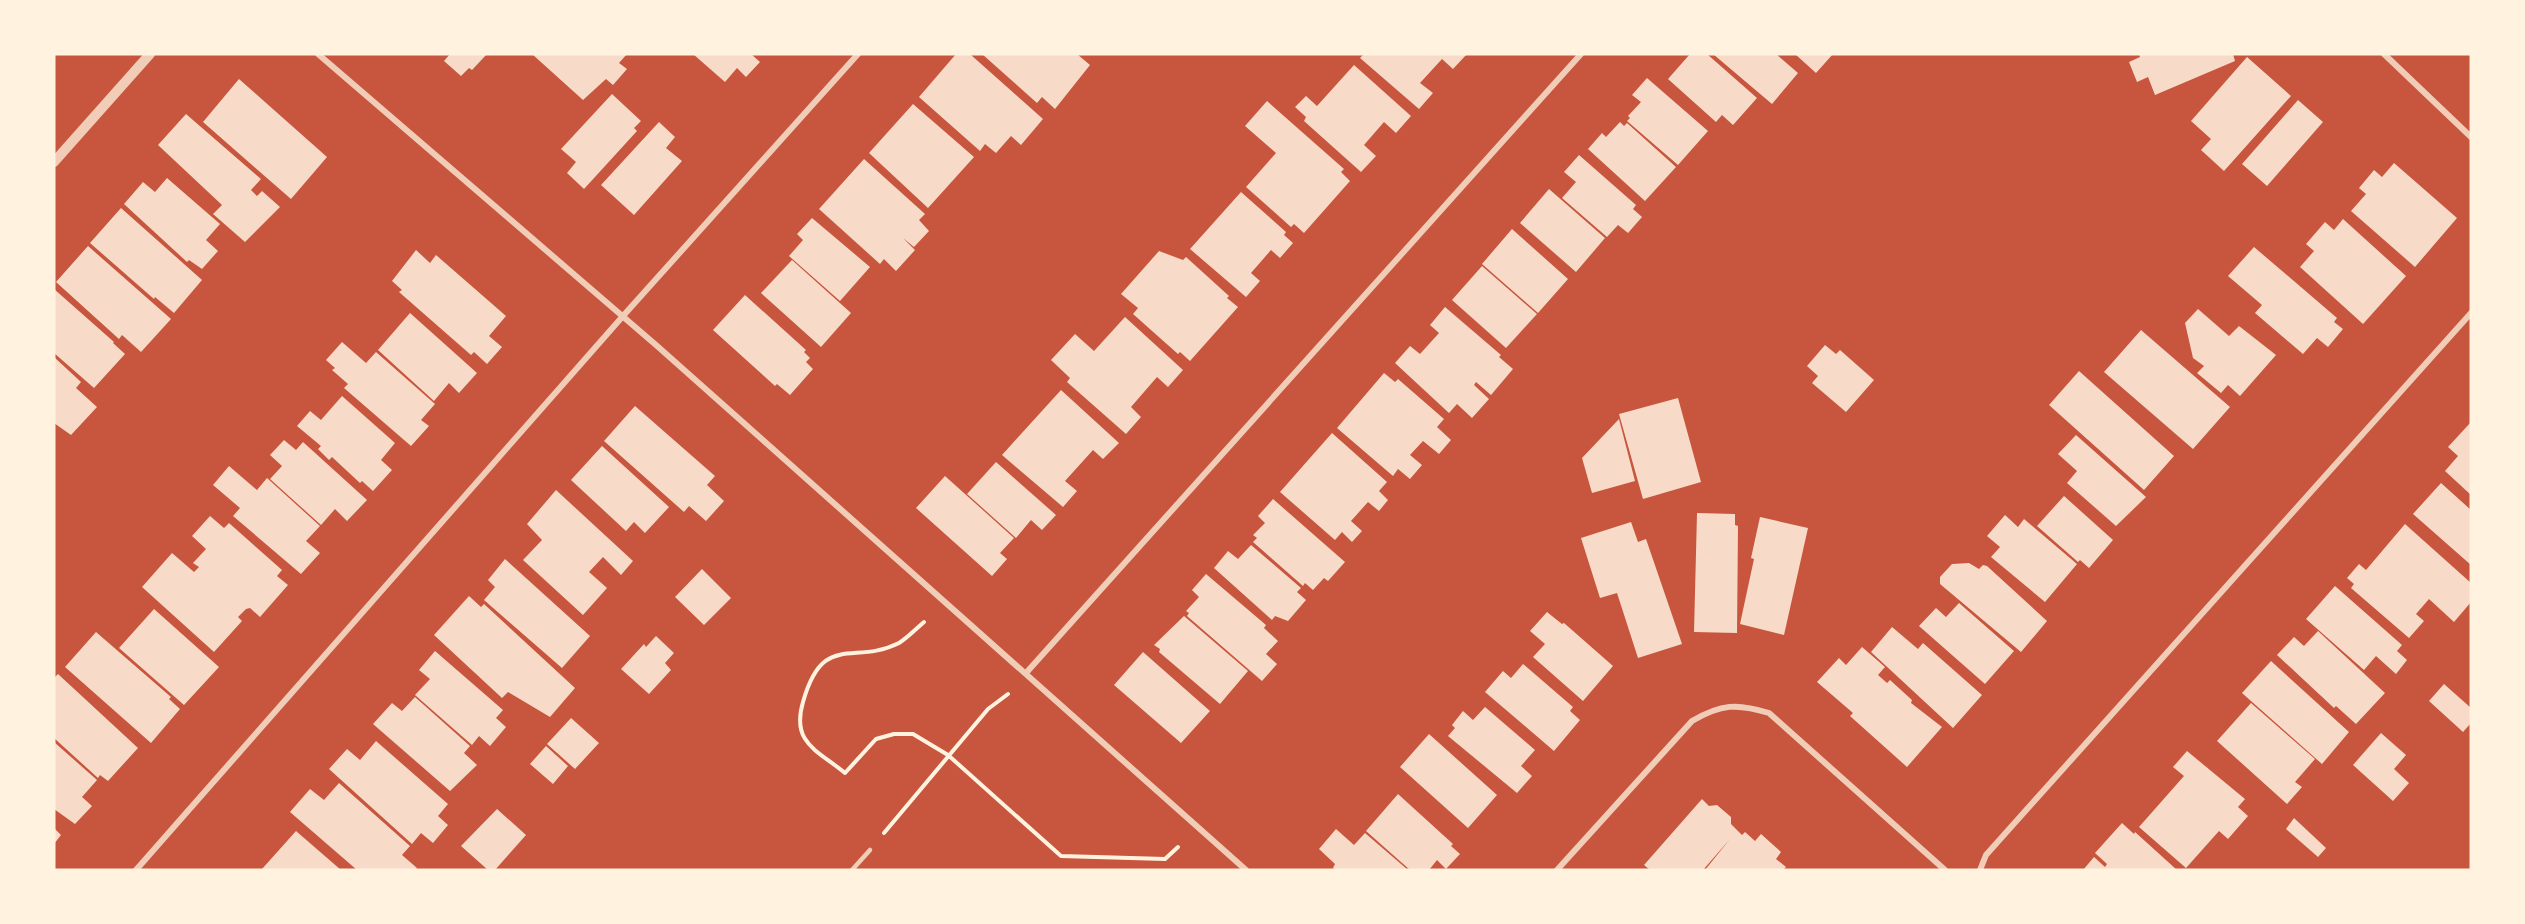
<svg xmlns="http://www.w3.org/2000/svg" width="2525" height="924" viewBox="0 0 2525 924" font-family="Inter,sans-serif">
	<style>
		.building { fill: #f7dbc8 }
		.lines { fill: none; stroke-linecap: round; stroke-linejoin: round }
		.path { stroke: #fff3e0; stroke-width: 4 }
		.service { stroke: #f1ccb7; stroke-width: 4.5 }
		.minor { stroke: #f1ccb7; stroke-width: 6 }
		.tertiary { stroke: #f1ccb7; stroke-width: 10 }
	</style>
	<rect width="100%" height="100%" fill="#c8553d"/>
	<path class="building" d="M 450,54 L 487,54 L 472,70 L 469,68 L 461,76 L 444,61 Z
		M 532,54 L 627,54 L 619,63 L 627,69 L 613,85 L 606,79 L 583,100 Z
		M 693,54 L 751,54 L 760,62 L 746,77 L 737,68 L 725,82 Z
		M 956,54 L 971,55 L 1043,119 L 1021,145 L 1011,136 L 996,153 L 985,144 L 980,151 L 919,97 Z
		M 982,54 L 1077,54 L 1090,65 L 1055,109 L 1042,97 L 1037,103 Z
		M 1364,54 L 1467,54 L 1453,69 L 1442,59 L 1420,83 L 1433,93 L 1419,109 L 1360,58 Z
		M 1690,54 L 1707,54 L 1757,98 L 1733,125 L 1722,115 L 1716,122 L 1668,79 Z
		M 1713,54 L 1776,54 L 1798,73 L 1772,104 Z
		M 1795,54 L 1833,54 L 1816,73 Z
		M 2139,54 L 2233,54 L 2235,61 L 2155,95 L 2148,77 L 2137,82 L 2129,62 L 2140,57 Z
		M 2247,57 L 2291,96 L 2224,171 L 2201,150 L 2211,139 L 2191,121 Z
		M 1354,65 L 1411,116 L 1396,133 L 1384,122 L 1364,145 L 1376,156 L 1361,172 L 1304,121 L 1306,117 L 1295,107 L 1306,96 L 1317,106 Z
		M 1647,78 L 1708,131 L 1678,165 L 1627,121 L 1630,118 L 1628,116 L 1641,102 L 1632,95 Z
		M 239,79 L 327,157 L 291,199 L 203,122 Z
		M 612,94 L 641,121 L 634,128 L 637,131 L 584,189 L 567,173 L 576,162 L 561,149 Z
		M 2298,100 L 2323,122 L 2267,186 L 2242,164 Z
		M 1267,101 L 1344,169 L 1341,172 L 1350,181 L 1304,233 L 1294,224 L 1291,227 L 1246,187 L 1276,153 L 1245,126 Z
		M 913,104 L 974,157 L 928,208 L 869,153 Z
		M 186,114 L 261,179 L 251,190 L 257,196 L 262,191 L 280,207 L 245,242 L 213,214 L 222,205 L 158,145 Z
		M 659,122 L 675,137 L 666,148 L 682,161 L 634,215 L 601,185 Z
		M 1620,122 L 1624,126 L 1627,123 L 1676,167 L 1645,201 L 1588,149 L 1602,133 L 1606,137 Z
		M 1579,155 L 1636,205 L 1633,209 L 1642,217 L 1628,233 L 1618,225 L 1607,237 L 1562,198 L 1576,182 L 1564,172 Z
		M 864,159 L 925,214 L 919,220 L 929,231 L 914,247 L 903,238 L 915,250 L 896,271 L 884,259 L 880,264 L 819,209 Z
		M 2394,163 L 2457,218 L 2415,267 L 2351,211 L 2366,194 L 2359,188 L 2374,170 L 2382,177 Z
		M 167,178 L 220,224 L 206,240 L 218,251 L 202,269 L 189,260 L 187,262 L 124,204 L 143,182 L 155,192 Z
		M 1549,189 L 1605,238 L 1576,272 L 1520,223 Z
		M 1241,192 L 1286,232 L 1284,235 L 1293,243 L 1280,258 L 1271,250 L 1251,273 L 1260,281 L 1246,297 L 1190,249 Z
		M 121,208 L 202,280 L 174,313 L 155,297 L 154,299 L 90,243 Z
		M 812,218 L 870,267 L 840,301 L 789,256 L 803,240 L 797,234 Z
		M 2343,219 L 2406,276 L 2363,324 L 2300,267 L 2314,251 L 2306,244 L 2325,222 L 2334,230 Z
		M 1512,229 L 1568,279 L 1538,313 L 1482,264 Z
		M 88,246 L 171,319 L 141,352 L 122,335 L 119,339 L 56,282 Z
		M 2254,247 L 2337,318 L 2334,322 L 2343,329 L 2328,347 L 2317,338 L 2303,354 L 2255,313 L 2262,305 L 2228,276 Z
		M 416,250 L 430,263 L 436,255 L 506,316 L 489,336 L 502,347 L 487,364 L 474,352 L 471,355 L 399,292 L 402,290 L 392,281 Z
		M 1159,251 L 1183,260 L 1186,257 L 1229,296 L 1227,298 L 1238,307 L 1190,361 L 1180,352 L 1178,354 L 1133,314 L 1138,308 L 1121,294 Z
		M 792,260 L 851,313 L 821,347 L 761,293 Z
		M 1482,266 L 1537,314 L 1506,348 L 1452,300 Z
		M 54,289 L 114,342 L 113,343 L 125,354 L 94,388 L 54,353 Z
		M 745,295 L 806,350 L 804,352 L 810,358 L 806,362 L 813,369 L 790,395 L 777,384 L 775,386 L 713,330 Z
		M 1445,307 L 1501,355 L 1499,357 L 1513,369 L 1491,395 L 1476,382 L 1474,385 L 1489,399 L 1472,418 L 1457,404 L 1449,413 L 1395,363 L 1410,346 L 1420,354 L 1439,333 L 1430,325 Z
		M 2198,309 L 2229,336 L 2239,326 L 2276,355 L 2240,396 L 2228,385 L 2221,393 L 2197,373 L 2204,366 L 2193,358 L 2185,323 Z
		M 410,313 L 477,373 L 459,393 L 449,383 L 434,401 L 378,350 Z
		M 1125,317 L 1183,370 L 1168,387 L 1157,377 L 1131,407 L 1141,417 L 1126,434 L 1067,382 L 1070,378 L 1051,360 L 1075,334 L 1094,351 Z
		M 2141,330 L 2230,407 L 2193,449 L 2104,372 Z
		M 342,342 L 366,363 L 376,352 L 435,404 L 421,420 L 429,426 L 411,446 L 344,388 L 348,384 L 332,370 L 335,368 L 326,360 Z
		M 1825,345 L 1836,354 L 1840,350 L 1874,380 L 1846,412 L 1812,383 L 1818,376 L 1807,366 Z
		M 54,357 L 81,382 L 76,388 L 97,407 L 71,435 L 54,423 Z
		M 2079,371 L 2174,456 L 2144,490 L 2049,405 Z
		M 1384,373 L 1395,382 L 1398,379 L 1444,419 L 1437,427 L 1451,440 L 1439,454 L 1423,441 L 1410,455 L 1422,465 L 1410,479 L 1398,469 L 1393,476 L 1337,428 Z
		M 1061,390 L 1119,443 L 1103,459 L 1093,450 L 1065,481 L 1077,491 L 1063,507 L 1002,455 Z
		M 342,396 L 395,443 L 381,460 L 392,470 L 373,491 L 362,481 L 360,483 L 332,457 L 329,460 L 318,449 L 321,446 L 297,426 L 310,411 L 321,420 Z
		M 1678,398 L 1701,482 L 1643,499 L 1619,414 Z
		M 635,406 L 715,476 L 707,485 L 724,501 L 706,521 L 689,506 L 684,512 L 604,441 Z
		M 1619,419 L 1635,481 L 1592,493 L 1582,458 Z
		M 2471,422 L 2471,495 L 2445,471 L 2458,456 L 2448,447 Z
		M 1332,433 L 1387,482 L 1379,491 L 1388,500 L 1379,511 L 1368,502 L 1351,521 L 1362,531 L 1352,542 L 1342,532 L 1335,540 L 1280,492 Z
		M 2076,435 L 2146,497 L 2116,526 L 2067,483 L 2077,471 L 2058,454 Z
		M 284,440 L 296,450 L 303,442 L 367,500 L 347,521 L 335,509 L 321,525 L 270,479 L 282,466 L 270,455 Z
		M 602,446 L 669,507 L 645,533 L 634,522 L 626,531 L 571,480 Z
		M 996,462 L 1056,515 L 1042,530 L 1031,520 L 1016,538 L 967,494 Z
		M 229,466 L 257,490 L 267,478 L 320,526 L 306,541 L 320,553 L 301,574 L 233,516 L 240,508 L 213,485 Z
		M 945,476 L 1014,538 L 1000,553 L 1007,559 L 992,576 L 916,508 Z
		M 2441,483 L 2471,510 L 2471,565 L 2413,514 Z
		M 556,490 L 633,561 L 621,575 L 603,557 L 589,572 L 607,588 L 583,615 L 523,560 L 542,540 L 527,524 Z
		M 2064,496 L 2113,540 L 2089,568 L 2080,560 L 2078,562 L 2037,526 Z
		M 1273,499 L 1345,562 L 1328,581 L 1324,578 L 1313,590 L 1305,583 L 1303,586 L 1253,542 L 1257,538 L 1253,535 L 1265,523 L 1258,516 Z
		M 1697,513 L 1735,514 L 1735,525 L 1738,526 L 1737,633 L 1694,632 Z
		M 2005,515 L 2018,527 L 2024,519 L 2077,564 L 2045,602 L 1991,557 L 2000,547 L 1987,536 Z
		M 210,516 L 224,528 L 229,523 L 282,570 L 277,576 L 288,585 L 260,617 L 250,608 L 246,609 L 238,617 L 242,621 L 214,652 L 142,587 L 172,553 L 194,572 L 199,567 L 193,563 L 206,549 L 192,536 Z
		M 1760,517 L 1808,528 L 1784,635 L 1740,624 L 1754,559 L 1751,558 Z
		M 1631,522 L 1638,542 L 1646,539 L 1682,644 L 1638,658 L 1617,593 L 1600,598 L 1581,538 Z
		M 2405,524 L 2471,583 L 2471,602 L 2454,622 L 2429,599 L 2416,614 L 2424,621 L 2409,638 L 2351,588 L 2354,584 L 2347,578 L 2359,564 L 2366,570 Z
		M 1251,545 L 1301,588 L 1297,592 L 1306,600 L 1288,621 L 1275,616 L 1272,620 L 1214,568 L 1228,551 L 1238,559 Z
		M 505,559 L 590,636 L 562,668 L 484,600 L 495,587 L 488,580 Z
		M 1969,563 L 1979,569 L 1983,565 L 1987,566 L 2047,621 L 2021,652 L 1940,584 L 1940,577 L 1952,564 Z
		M 702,569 L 731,598 L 704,625 L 675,597 Z
		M 1206,574 L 1266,625 L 1264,628 L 1278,641 L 1266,654 L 1277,664 L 1262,681 L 1187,616 L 1189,613 L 1186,611 L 1199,597 L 1192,590 Z
		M 2335,586 L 2402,645 L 2397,651 L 2407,660 L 2396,674 L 2376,656 L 2364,670 L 2306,619 Z
		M 469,596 L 481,607 L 484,604 L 575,688 L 550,717 L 508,692 L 502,698 L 434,635 Z
		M 1959,603 L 2014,651 L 1985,684 L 1919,626 L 1936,608 L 1946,617 Z
		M 154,609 L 219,667 L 184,705 L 119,648 Z
		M 1547,612 L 1562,624 L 1564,623 L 1613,666 L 1583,701 L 1533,657 L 1545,644 L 1530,631 Z
		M 1184,616 L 1248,671 L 1220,704 L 1159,652 L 1160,649 L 1154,645 Z
		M 1892,627 L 1918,649 L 1923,643 L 1982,695 L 1953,728 L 1871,652 Z
		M 2318,631 L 2385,693 L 2356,724 L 2336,706 L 2334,708 L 2277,655 L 2294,637 L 2304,646 Z
		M 96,632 L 171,697 L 169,699 L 180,709 L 151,743 L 65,667 Z
		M 656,636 L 674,653 L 665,663 L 671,670 L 649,694 L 621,669 L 644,644 L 646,647 Z
		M 1862,647 L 1885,667 L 1878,675 L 1887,683 L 1890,680 L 1912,700 L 1911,703 L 1942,727 L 1907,767 L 1850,716 L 1853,713 L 1817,682 L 1839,658 L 1846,665 Z
		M 435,651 L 503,710 L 496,718 L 506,727 L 490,746 L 479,736 L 472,745 L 415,695 L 430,679 L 419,670 Z
		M 1143,652 L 1210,711 L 1181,743 L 1114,685 Z
		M 2271,661 L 2349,732 L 2322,764 L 2242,693 Z
		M 1523,664 L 1573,707 L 1570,711 L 1580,720 L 1554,751 L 1485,692 L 1503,671 L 1511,678 Z
		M 58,674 L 138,748 L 108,781 L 100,775 L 98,778 L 54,738 L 54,678 Z
		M 2444,684 L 2471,708 L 2471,723 L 2463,732 L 2429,701 Z
		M 415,697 L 470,746 L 464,753 L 477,765 L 450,791 L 373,724 L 392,703 L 402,711 Z
		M 2251,703 L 2315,759 L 2295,782 L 2302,787 L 2287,804 L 2217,741 Z
		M 1485,707 L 1535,750 L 1521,766 L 1532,776 L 1517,793 L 1448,736 L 1455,728 L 1452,725 L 1463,711 L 1473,720 Z
		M 571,718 L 599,743 L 575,769 L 547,744 Z
		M 2381,733 L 2406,755 L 2394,769 L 2409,783 L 2393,801 L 2353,765 Z
		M 1429,734 L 1497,795 L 1468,828 L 1400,767 Z
		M 376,741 L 448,804 L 438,816 L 448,825 L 433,843 L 421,833 L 412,844 L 329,769 L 347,749 L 360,760 Z
		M 54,742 L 97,780 L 82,797 L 92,806 L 75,824 L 54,809 Z
		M 546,746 L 568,766 L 553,784 L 530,764 Z
		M 2187,751 L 2245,799 L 2238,807 L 2248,816 L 2228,839 L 2219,831 L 2186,868 L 2139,827 L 2184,776 L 2173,767 Z
		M 339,783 L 410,846 L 402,855 L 417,868 L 415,870 L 357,870 L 290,812 L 310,789 L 324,800 Z
		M 1398,794 L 1453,844 L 1451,846 L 1460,854 L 1446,869 L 1437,860 L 1429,870 L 1410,870 L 1366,831 Z
		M 1702,799 L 1709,806 L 1717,805 L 1731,817 L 1731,824 L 1742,835 L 1745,832 L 1755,841 L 1761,834 L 1781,852 L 1776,859 L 1786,867 L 1783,870 L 1705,870 L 1730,839 L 1703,870 L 1650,870 L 1644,865 Z
		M 497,809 L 526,835 L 495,870 L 488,870 L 461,846 Z
		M 2294,818 L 2326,848 L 2318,857 L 2286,829 Z
		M 2122,823 L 2134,834 L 2135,832 L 2177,870 L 2083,870 L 2094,857 L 2105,867 L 2107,864 L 2095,853 Z
		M 54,828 L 61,835 L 54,844 Z
		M 1336,829 L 1354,845 L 1365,833 L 1408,870 L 1335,870 L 1333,868 L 1335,864 L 1319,849 Z
		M 296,831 L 341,870 L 262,869 Z"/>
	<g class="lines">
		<path class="path" d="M 924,622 C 916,629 907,638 899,643 C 853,666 823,631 803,702 C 791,743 817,750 845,773 L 876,739 L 894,734 L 913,734 L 948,755 L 1061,856 L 1165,859 L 1178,847
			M 884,833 L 988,709 L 1008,694"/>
		<path class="service" d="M 852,870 L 870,850"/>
		<path class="minor" d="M 318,54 L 656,345 L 1246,870
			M 2384,54 L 2471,137
			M 1026,673 L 1581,54
			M 136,870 L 623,316 L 858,54
			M 1557,870 L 1692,721 C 1721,704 1737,703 1769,713 L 1945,870
			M 1980,870 L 1986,855 L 2471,313"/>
		<path class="tertiary" d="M 54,162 L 150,54"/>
	</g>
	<rect width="2525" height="924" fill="none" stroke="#fff3e0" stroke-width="111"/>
</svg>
